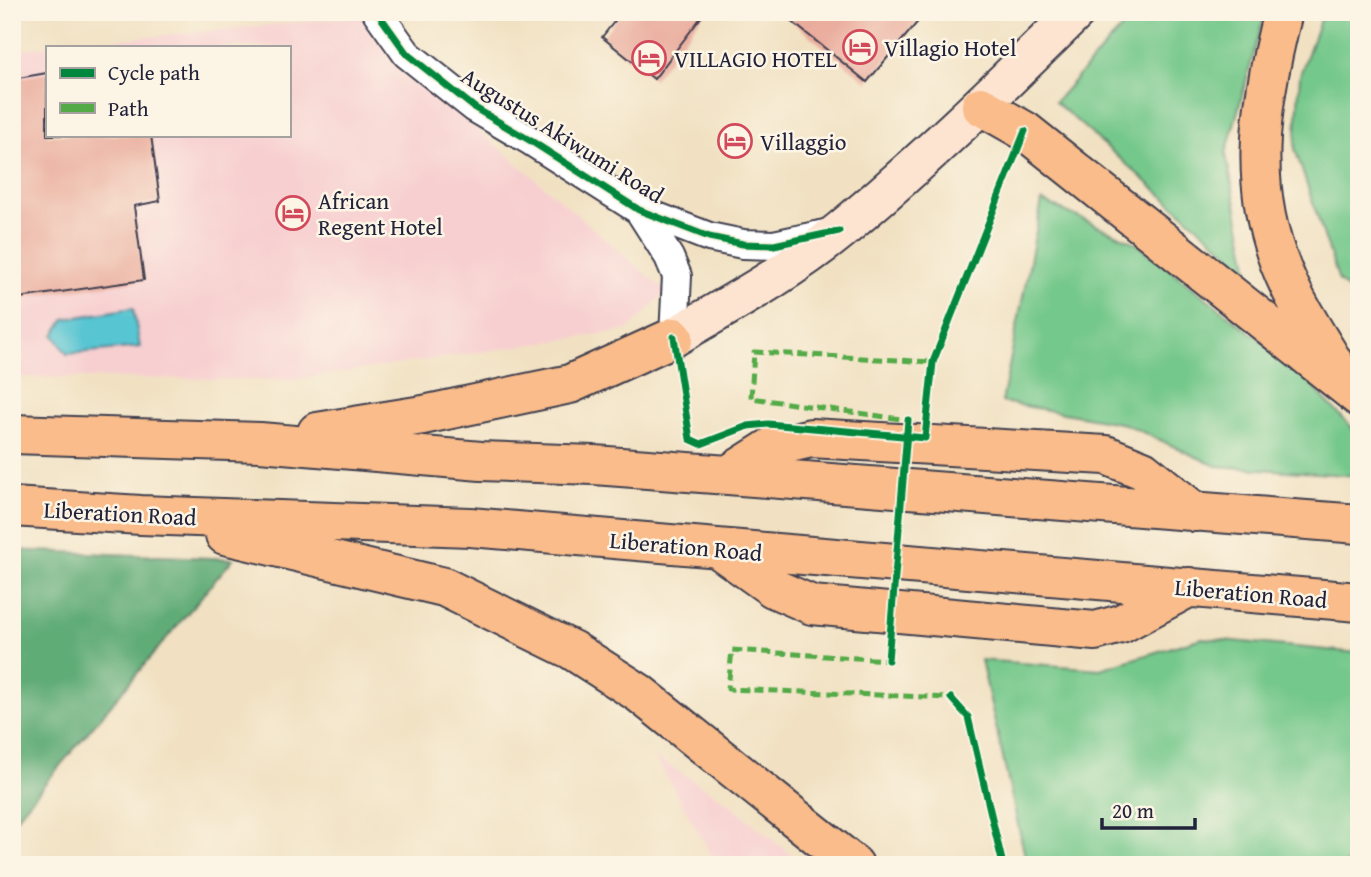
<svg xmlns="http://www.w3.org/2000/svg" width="1371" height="877" viewBox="0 0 1371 877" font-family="'Gentium Book Plus',serif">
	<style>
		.built { fill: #f7cfd0; fill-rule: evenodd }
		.green { fill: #75c88b; stroke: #4c7563; stroke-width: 2 }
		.forest { fill: #60ac77; stroke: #416759; stroke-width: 2 }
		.water { fill: #59c5d2; stroke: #3e7486; stroke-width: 2 }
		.building { fill: #e9a99a }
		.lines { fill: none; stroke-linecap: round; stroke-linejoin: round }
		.street-casing { stroke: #413f4f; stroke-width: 32 }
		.secondary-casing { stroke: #413f4f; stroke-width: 42 }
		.highway-casing { stroke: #413f4f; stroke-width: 42 }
		.street { stroke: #fff; stroke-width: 28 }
		.secondary { stroke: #fde4d0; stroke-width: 38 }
		.highway { stroke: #f9bc8a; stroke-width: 38 }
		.quiet { stroke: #53aa46; stroke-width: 5; stroke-dasharray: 10 5; stroke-linecap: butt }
		.cycleway-casing { stroke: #fcf5e5; stroke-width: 11 }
		.cycleway { stroke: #00873e; stroke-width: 7 }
		.labels { text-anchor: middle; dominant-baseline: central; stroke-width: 5; stroke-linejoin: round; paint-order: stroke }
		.poi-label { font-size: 23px; fill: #22223b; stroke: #fcf5e5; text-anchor: start }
		.street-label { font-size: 23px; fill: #22223b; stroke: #fcf5e5 }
	</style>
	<rect width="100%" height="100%" fill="#fcf5e5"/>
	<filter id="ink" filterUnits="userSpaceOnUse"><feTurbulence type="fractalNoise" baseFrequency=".0143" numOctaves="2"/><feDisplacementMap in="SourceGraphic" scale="14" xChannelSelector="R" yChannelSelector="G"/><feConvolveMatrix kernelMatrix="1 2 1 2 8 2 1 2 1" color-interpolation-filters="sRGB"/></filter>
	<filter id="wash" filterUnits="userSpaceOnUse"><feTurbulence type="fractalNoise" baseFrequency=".00686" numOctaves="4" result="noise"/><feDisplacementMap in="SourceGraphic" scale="28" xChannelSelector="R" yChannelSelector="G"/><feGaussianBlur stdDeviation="1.57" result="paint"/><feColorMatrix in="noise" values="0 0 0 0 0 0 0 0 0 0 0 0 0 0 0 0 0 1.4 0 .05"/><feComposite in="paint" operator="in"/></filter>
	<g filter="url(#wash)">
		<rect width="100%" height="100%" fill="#f1e1c2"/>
		<path class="built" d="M 362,16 L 440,97 L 666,291 L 628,330 L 293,380 L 12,377 L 12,50 ZM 47,47 L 289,47 L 289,135 L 47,135 Z
			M 655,757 L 726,801 L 803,865 L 717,865 Z"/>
		<path class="green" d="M 1136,12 L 1265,12 L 1226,154 L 1249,271 L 1055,102 Z
			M 1323,12 L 1359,12 L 1359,300 L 1339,281 L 1295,149 L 1300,75 Z
			M 1042,201 L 1134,242 L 1291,364 L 1359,435 L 1359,476 L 1216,466 L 1125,424 L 1002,402 Z
			M 1202,638 L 1359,653 L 1359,847 L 1344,865 L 1027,865 L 981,660 L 1100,669 Z"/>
		<path class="forest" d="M 12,550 L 233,559 L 12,823 Z"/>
		<path class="water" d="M 133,308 L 140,347 L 67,354 L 54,335 L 65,319 Z"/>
		<g id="blocks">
			<path class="building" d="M 622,12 L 705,12 L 654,79 L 602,37 Z
				M 780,12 L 926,12 L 867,82 Z
				M 47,73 L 47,135 L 151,135 L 160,201 L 134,206 L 144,280 L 12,299 L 12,79 Z"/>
		</g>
	</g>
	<g filter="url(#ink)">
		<use href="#blocks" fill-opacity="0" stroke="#413f4f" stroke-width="2"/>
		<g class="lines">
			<g class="street-casing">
				<path id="street" d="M 377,12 L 407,54 L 475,108 L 531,141 L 639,210 L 709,237 L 743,244 L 774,245 L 830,233
					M 639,210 L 669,257 L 677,276 L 674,337"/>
			</g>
			<g class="secondary-casing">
				<path id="secondary" d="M 674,337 C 731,304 790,272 841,230 C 923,162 1000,87 1076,12"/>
			</g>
			<g class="highway-casing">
				<path id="highway" d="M 1283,12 C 1259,106 1245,194 1289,285 C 1302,314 1321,341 1337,369
					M 981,106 L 1025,131 L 1359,397
					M 317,432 L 423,415 L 570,384 L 674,337
					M 12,434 L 260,442 L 481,461 L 594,465 L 728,475 L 1359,524
					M 728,475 L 772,447 L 811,438 L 1106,455 L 1143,470 L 1195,512
					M 12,507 L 141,515 L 470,527 L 1359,602
					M 225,535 L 444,587 L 572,650 L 639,693 L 854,865
					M 720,550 L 773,588 L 812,605 L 1095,631 L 1121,624 L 1190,587"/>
			</g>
			<use href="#street" class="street"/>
			<use href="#secondary" class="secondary"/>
			<use href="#highway" class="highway"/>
			<path class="quiet" d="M 907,426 L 908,420 L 751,398 L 754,352 L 933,362
				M 888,656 L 888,660 L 732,650 L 728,689 L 951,698 L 954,700"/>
			<g class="cycleway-casing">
				<path id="cycleway" d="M 377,12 L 407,54 L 475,108 L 531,141 L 639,210 L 709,237 L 743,244 L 774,245 L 839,231
					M 674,337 L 690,439 L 701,444 L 748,426 L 768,424 L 925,438 L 933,362 L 1025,131
					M 888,660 L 908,420
					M 951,698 L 968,717 L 1003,865"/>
			</g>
			<use href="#cycleway" class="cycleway"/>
		</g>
	</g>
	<defs>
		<g id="hotel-ring" transform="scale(1.75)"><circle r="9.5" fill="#fcf5e5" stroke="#d1495b" stroke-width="1.5"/><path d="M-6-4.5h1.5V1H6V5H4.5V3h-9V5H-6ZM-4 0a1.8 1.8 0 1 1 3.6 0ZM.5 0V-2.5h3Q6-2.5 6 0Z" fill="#d1495b"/></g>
	</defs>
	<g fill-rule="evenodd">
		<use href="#hotel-ring" x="860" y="47"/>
		<use href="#hotel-ring" x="649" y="58"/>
		<use href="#hotel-ring" x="735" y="141"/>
		<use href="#hotel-ring" x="293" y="213"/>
	</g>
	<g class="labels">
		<g class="poi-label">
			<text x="884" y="47">Villagio Hotel</text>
			<text x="674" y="58">VILLAGIO HOTEL</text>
			<text x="760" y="141">Villaggio</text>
			<text x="318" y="200">African<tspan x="318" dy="26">Regent Hotel</tspan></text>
		</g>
		<g class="street-label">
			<text transform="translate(563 135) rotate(32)">Augustus Akiwumi Road</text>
			<text transform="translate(120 513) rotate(3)">Liberation Road</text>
			<text transform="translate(686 546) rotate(5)">Liberation Road</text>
			<text transform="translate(1251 593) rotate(5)">Liberation Road</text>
		</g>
	</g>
	<rect width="1371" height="877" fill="none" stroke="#fcf5e5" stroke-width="42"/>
	<rect x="46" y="46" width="245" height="91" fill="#fcf5e5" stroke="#a5a1a1" stroke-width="2"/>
	<rect x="60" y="68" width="35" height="10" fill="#00873e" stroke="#a5a1a1" stroke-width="2"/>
	<text x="108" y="80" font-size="21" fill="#22223b">Cycle path</text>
	<rect x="60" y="103" width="35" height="10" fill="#53aa46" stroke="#a5a1a1" stroke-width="2"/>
	<text x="108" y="116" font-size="21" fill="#22223b">Path</text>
	<path d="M1102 818v10h93v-10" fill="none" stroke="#22223b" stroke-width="3.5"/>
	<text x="1112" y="818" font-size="21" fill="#22223b" stroke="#fcf5e5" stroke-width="5" paint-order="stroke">20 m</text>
</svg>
